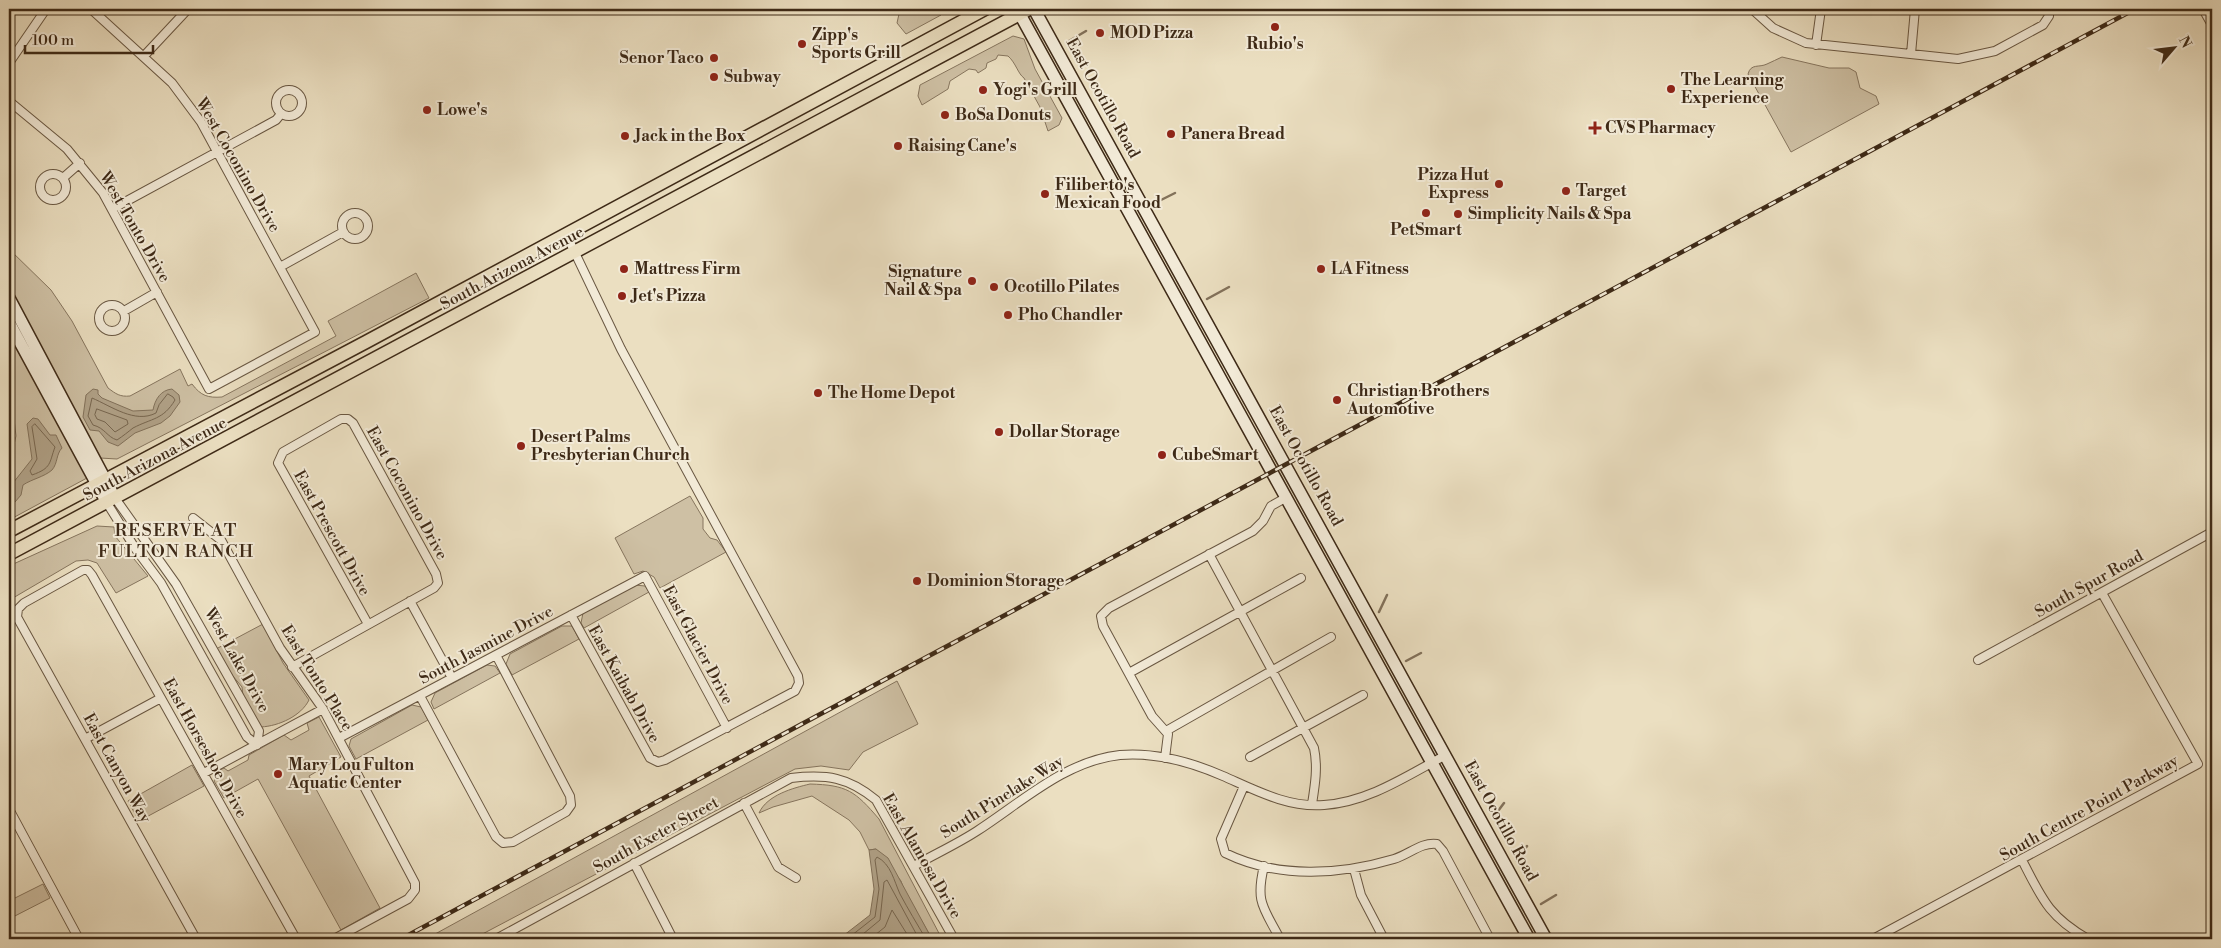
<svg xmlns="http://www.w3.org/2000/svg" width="2221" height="948" viewBox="0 0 2221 948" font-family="'Libre Bodoni',serif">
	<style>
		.green { fill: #cec0a4; stroke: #86755e }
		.water { fill: #b0a187; stroke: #82715a }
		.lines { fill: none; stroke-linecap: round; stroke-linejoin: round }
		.shore { stroke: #77664f; stroke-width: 1 }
		.stream { stroke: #82715a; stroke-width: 2.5 }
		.street-casing { stroke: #695742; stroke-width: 10 }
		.secondary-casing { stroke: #3e2a17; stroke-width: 14 }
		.primary-casing { stroke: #3e2a17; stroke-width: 15 }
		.street { stroke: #f2ead7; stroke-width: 8 }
		.secondary { stroke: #f2ead7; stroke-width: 11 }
		.primary { stroke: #ebdfc1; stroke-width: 12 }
		.rail-casing { stroke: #3e2a17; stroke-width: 4.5 }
		.rail { stroke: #f2ead7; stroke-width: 2.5; stroke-dasharray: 8; stroke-linecap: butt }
		.poi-dot { fill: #8f2418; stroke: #f2ead7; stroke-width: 2 }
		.labels { text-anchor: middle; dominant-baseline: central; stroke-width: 4; stroke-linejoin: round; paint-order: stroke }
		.poi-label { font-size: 16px; font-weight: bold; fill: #3e2a17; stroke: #f2ead7; text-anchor: start }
		.street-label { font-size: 16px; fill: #3e2a17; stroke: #f2ead7 }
		.neighbourhood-label { font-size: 18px; letter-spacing: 1px; fill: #3e2a17; stroke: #f2ead7 }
	</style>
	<rect width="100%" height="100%" fill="#ebdfc1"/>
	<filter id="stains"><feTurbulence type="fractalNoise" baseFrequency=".004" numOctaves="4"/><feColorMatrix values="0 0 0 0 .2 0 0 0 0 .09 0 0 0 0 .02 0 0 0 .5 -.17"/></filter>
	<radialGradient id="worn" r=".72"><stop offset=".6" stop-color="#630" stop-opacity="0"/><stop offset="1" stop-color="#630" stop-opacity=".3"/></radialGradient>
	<path class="green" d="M 909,9 L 944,9 L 941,15 L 906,34 L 897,23 L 899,14 Z
		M 1013,36 L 1024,39 L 1035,69 L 1062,118 L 1059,125 L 1048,131 L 1040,107 L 1024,78 C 1018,74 1016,63 1008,56 L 998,55 L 996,59 L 987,63 L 986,68 L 978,73 L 976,70 L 969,69 L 950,81 L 948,89 L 922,105 L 918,96 L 920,85 Z
		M 1782,57 L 1829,68 L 1849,68 L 1856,72 L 1860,88 L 1876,96 L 1879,104 L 1791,152 L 1748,74 C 1751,63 1759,68 1767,64 C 1772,62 1777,59 1782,57 Z
		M 9,249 L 51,290 L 72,321 L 108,388 C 116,394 120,397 130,396 L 180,369 L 188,386 L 192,384 C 201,396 208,398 222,397 L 336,336 L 328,321 L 416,273 L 429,298 L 117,459 L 100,458 L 9,287 Z
		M 9,336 L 68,439 L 87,478 L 9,520 L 9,465 L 16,436 L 13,410 L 9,402 Z
		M 690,496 L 703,518 L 703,529 L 710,538 L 717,540 L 726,552 L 660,588 L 654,577 L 643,571 L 634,574 L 615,538 Z
		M 97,526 L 114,527 L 115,536 L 148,576 L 116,593 L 97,563 L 88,560 L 76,561 L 13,598 L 9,604 L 9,566 Z
		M 635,585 L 645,586 L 649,592 L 584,628 L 581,623 L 583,613 Z
		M 263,624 L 283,663 L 309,700 C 301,716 279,726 261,727 L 243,696 L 242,687 L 232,675 L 216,649 Z
		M 562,626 L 572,626 L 579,639 L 512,675 L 506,664 L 510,654 Z
		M 487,665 L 495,666 L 500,673 L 434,709 L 431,702 L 435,693 Z
		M 897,681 L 918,724 L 863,752 L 849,770 L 821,766 L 795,769 L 473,939 L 426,939 Z
		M 412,705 L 421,707 L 428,720 L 356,759 L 349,746 L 351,739 Z
		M 319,717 L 341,757 L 309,776 L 380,908 L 341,930 L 258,779 L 224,798 L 214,781 L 220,770 L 224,768 L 228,771 L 248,760 L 249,755 L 284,735 L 291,740 L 309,730 L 307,723 Z
		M 192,765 L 204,786 L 139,821 L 128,801 Z
		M 810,784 C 847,785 855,791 879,819 L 942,939 L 932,939 L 904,890 L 901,881 L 876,849 L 869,850 L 860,832 L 849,820 L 812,796 L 773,807 L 759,813 C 767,795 793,788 810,784 Z
		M 43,884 L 50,898 L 9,919 L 9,901 Z"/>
	<path class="water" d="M 93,389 L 98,390 L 98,394 L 102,398 L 133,411 L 153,410 C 155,399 161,390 172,389 L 179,395 L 180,402 L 170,416 L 161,423 L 135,433 L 118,446 L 108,442 L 99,431 L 90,430 L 83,417 L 86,395 Z
		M 33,418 L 38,419 L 50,435 L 56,435 L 62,448 C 56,454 58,463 52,470 C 44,477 32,479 23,485 L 21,495 L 9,509 L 9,483 L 13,483 L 32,459 L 27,424 Z
		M 876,849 L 888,858 L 932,939 L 839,939 L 870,915 L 874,889 L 869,850 Z"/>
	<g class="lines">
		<path class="shore" d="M 168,394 L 173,397 L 175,400 C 163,420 152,418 133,428 C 128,432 123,436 117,440 C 107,437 105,428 93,425 L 88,416 L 92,398 C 111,406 135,424 156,413 L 159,405 Z
			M 97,409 L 127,420 L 128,424 L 115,432 L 105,422 L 97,419 L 95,415 Z
			M 35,424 L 55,447 C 49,463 52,468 32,475 L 30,471 L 37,459 L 32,427 Z
			M 847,939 L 875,917 L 879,889 L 875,860 L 877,857 C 891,864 894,881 900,894 C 908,909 917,924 926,939
			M 857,939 L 880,920 L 884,882 L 887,880 L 919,939
			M 870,939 L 885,927 L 892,910 L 910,939"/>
		<path class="stream" d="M 1069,41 L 1086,31
			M 1157,202 L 1175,193
			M 1207,299 L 1229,287
			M 1379,612 L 1387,595
			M 1406,661 L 1421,653
			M 1495,815 L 1504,803
			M 1517,861 L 1527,846
			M 1541,904 L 1556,895"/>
		<g class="street-casing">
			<path id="street" d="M 1752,9 L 1773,28 L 1806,43 L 1958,59 L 1995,51 L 2043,25 L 2049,16 L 2049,9
				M 2203,9 L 2212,25
				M 1816,45 L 1821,9
				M 1911,54 L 1915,9
				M 144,56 L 188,9
				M 9,63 L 46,9
				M276 103a13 13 0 1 1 26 0a13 13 0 1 1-26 0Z
				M 9,101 L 67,149 L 103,193 L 209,389 L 315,332 L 201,122 L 172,83 L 91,9
				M40 187a13 13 0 1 1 26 0a13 13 0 1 1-26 0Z
				M 63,178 L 80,163
				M 112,209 L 276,120 L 281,114
				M342 226a13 13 0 1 1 26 0a13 13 0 1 1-26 0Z
				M 566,234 L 621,349 L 798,676 L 799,683 L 795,691 L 665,760 L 658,762 L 650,758 L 571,615
				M 280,267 L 343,232
				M99 318a13 13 0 1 1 26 0a13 13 0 1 1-26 0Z
				M 124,311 L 157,292
				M 115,498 L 176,584 L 259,731 L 257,745
				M 107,503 L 135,548 L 161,583 L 247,737 L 257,745
				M 193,518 L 221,540 L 280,648 L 323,709 L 415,883 L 415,890 L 408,899 L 334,939
				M 1209,554 L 1314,748 C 1318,767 1315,785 1312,804
				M 410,601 L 452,678
				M 1978,660 L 2212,532
				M 292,667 L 434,588 L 438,583 L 436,574 L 353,423 L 348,419 L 341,419 L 283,452 L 278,463 L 368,624
				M 1129,673 L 1301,578
				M 420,696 L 496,837 L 503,843 L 513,842 L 566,812 L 571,805 L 570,796 L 496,655
				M 1166,731 L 1331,637
				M 339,738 L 645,576 L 727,728
				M 85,739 L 161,698
				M 1250,757 L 1363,695
				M 1165,758 L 1168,734 L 1152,716 L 1103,626 L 1101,616 L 1109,608 L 1253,531 L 1263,521 L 1271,506 L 1287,497
				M 204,773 L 323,709
				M 1244,786 L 1221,839 L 1225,853 C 1278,879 1340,875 1394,859 C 1410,854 1421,842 1437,844 L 1443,851 L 1490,939
				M 744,803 L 778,867 L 796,878
				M 9,809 L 79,939
				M 2022,860 C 2042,899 2049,917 2088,939
				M 634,863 L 673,939
				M 914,866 C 935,854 957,844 977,831 C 1022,802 1065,761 1120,755 C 1156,752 1191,762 1223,776 C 1255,790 1288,808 1324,805 C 1369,802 1408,775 1446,755
				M 1264,866 C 1255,903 1264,908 1280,939
				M 1354,869 L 1361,895 L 1384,939
				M 196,939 L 17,617 L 18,609 L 24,603 L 83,570 L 88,570 L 92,575 L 296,939
				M 496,939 L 791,778 C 827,774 848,777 876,800 L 954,939
				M 1873,939 L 2198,764 L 2102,593"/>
		</g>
		<g class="secondary-casing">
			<path id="secondary" d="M 1017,9 L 1529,939
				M 1034,9 L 1546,939
				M 9,298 L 115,498
				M 9,322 L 107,503"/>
		</g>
		<g class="primary-casing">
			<path id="primary" d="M 9,531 L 366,342 L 985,9
				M 9,554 L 1029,9"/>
		</g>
		<use href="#street" class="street"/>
		<use href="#secondary" class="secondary"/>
		<use href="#primary" class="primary"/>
		<g class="rail-casing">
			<path id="rail" d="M 401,939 L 2135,9"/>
		</g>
		<use href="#rail" class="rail"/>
	</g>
	<g class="poi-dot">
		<circle cx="1275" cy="27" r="5"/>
		<circle cx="1100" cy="33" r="5"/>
		<circle cx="802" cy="44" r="5"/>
		<circle cx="714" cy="58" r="5"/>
		<circle cx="714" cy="77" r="5"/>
		<circle cx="1671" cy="89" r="5"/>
		<circle cx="983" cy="90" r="5"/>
		<circle cx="427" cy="110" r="5"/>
		<circle cx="945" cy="115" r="5"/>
		<path d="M1592.5 120.5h5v5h5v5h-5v5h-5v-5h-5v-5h5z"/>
		<circle cx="1171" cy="134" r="5"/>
		<circle cx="625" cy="136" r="5"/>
		<circle cx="898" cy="146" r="5"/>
		<circle cx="1499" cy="184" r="5"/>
		<circle cx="1566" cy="191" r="5"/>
		<circle cx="1045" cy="194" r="5"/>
		<circle cx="1426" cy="213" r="5"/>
		<circle cx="1458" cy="214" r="5"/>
		<circle cx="624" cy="269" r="5"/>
		<circle cx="1321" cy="269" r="5"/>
		<circle cx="972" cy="281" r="5"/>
		<circle cx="994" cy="287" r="5"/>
		<circle cx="622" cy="296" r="5"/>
		<circle cx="1008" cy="315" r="5"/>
		<circle cx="818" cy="393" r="5"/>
		<circle cx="1337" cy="400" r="5"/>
		<circle cx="999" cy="432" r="5"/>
		<circle cx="521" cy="446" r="5"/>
		<circle cx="1162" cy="455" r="5"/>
		<circle cx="917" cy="581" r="5"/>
		<circle cx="278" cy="774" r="5"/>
	</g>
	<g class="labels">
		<g class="poi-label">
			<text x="1110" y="33">MOD Pizza</text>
			<text x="812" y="35">Zipp's<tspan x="812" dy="18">Sports Grill</tspan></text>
			<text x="1275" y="44" text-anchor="middle">Rubio's</text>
			<text x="704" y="58" text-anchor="end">Senor Taco</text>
			<text x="724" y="77">Subway</text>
			<text x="1681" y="80">The Learning<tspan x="1681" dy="18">Experience</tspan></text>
			<text x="993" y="90">Yogi's Grill</text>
			<text x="437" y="110">Lowe's</text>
			<text x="955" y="115">BoSa Donuts</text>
			<text x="1605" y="128">CVS Pharmacy</text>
			<text x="1181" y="134">Panera Bread</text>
			<text x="635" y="136">Jack in the Box</text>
			<text x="908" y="146">Raising Cane's</text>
			<text x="1489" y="175" text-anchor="end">Pizza Hut<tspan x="1489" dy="18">Express</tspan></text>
			<text x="1055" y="185">Filiberto's<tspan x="1055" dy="18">Mexican Food</tspan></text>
			<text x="1576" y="191">Target</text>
			<text x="1468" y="214">Simplicity Nails &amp; Spa</text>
			<text x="1426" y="230" text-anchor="middle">PetSmart</text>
			<text x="634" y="269">Mattress Firm</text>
			<text x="1331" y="269">LA Fitness</text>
			<text x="962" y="272" text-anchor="end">Signature<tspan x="962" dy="18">Nail &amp; Spa</tspan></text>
			<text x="1004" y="287">Ocotillo Pilates</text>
			<text x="632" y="296">Jet's Pizza</text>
			<text x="1018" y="315">Pho Chandler</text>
			<text x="1347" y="391">Christian Brothers<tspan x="1347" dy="18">Automotive</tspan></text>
			<text x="828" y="393">The Home Depot</text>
			<text x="1009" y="432">Dollar Storage</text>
			<text x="531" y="437">Desert Palms<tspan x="531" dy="18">Presbyterian Church</tspan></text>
			<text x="1172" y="455">CubeSmart</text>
			<text x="927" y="581">Dominion Storage</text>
			<text x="288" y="765">Mary Lou Fulton<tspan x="288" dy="18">Aquatic Center</tspan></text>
		</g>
		<g class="street-label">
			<text transform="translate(1103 98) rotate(61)">East Ocotillo Road</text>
			<text transform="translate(238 165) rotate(60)">West Coconino Drive</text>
			<text transform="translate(135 227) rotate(60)">West Tonto Drive</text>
			<text transform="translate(512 268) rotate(-28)">South Arizona Avenue</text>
			<text transform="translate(155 459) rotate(-28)">South Arizona Avenue</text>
			<text transform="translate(1306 466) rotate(61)">East Ocotillo Road</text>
			<text transform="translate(407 493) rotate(61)">East Coconino Drive</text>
			<text transform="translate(332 533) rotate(61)">East Prescott Drive</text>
			<text transform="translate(2089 584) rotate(-29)">South Spur Road</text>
			<text transform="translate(486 645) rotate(-28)">South Jasmine Drive</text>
			<text transform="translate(698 645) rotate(62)">East Glacier Drive</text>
			<text transform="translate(237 660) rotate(61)">West Lake Drive</text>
			<text transform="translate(317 678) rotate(58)">East Tonto Place</text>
			<text transform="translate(624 684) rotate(61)">East Kaibab Drive</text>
			<text transform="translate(205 748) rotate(61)">East Horseshoe Drive</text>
			<text transform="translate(117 768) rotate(61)">East Canyon Way</text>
			<text transform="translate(1002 797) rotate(-32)">South Pinelake Way</text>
			<text transform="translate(2089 808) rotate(-29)">South Centre Point Parkway</text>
			<text transform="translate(1501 821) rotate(61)">East Ocotillo Road</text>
			<text transform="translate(656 835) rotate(-29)">South Exeter Street</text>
			<text transform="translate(922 856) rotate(60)">East Alamosa Drive</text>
		</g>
		<g class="neighbourhood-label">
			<text x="176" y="530">RESERVE AT<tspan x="176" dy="21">FULTON RANCH</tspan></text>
		</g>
	</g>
	<rect width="2221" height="948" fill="none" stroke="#ebdfc1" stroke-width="30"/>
	<rect x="10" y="10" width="2201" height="928" fill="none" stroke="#3e2a17" stroke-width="2.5"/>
	<rect x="15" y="15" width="2191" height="918" fill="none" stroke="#3e2a17"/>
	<g transform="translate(2174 48) rotate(62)" stroke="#f2ead7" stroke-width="4" paint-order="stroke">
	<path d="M0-4L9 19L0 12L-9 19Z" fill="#3e2a17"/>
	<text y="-8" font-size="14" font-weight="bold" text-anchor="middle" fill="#3e2a17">N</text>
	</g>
	<path d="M25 45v8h128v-8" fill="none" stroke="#3e2a17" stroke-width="2.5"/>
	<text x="32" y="45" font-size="15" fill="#3e2a17" stroke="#f2ead7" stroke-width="4" paint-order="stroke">100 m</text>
	<rect width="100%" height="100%" filter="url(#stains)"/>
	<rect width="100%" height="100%" fill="url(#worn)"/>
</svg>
